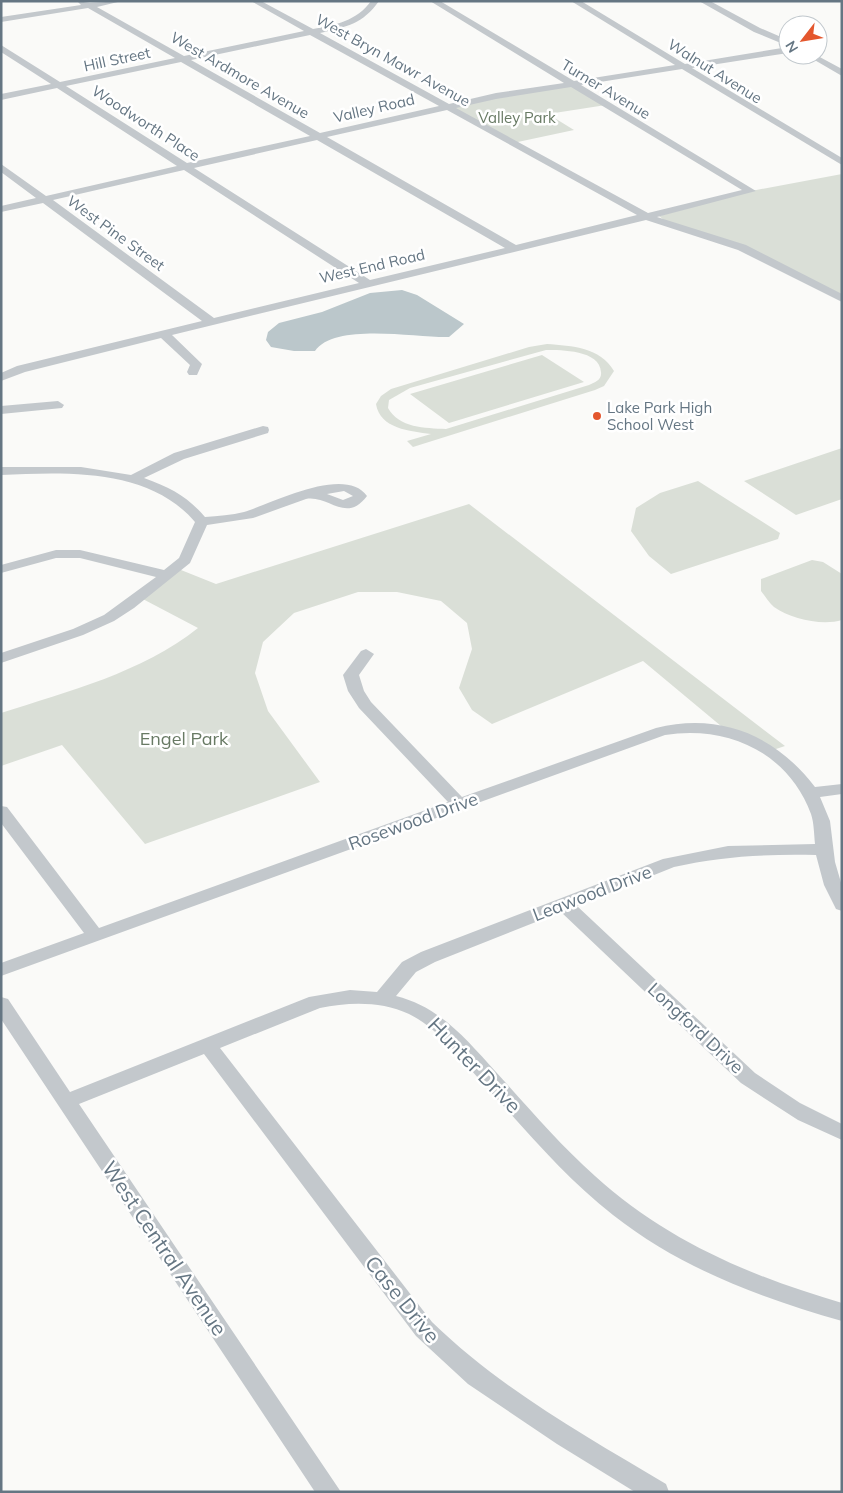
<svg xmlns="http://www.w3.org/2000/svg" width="843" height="1493" viewBox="0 0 843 1493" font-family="Mulish,sans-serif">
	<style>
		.green { fill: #dadfd7; fill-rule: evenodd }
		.water { fill: #bbc7cb }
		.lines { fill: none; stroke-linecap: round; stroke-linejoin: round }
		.minor { fill: #c3c8cc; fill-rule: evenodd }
		.poi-dot { fill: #e4572e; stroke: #fff; stroke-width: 2 }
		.labels { text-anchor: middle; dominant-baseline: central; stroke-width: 5; stroke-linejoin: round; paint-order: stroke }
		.far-street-label { font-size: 15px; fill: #657683; stroke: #fff }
		.far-park-label { font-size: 15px; fill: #687a64; stroke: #fff }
		.far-poi-label { font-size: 15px; fill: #657683; stroke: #fff; text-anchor: start }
		.park-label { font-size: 18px; fill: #687a64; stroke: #fff }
		.street-label { font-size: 18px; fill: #657683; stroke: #fff }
		.near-street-label { font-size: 21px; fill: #657683; stroke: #fff }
	</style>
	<rect width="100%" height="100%" fill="#fafaf8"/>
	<path class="green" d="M 571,84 L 606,105 L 548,114 L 574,130 L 513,143 L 446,106 Z
		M 842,174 L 842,299 L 756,254 L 664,220 L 659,216 L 751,191 Z
		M 547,344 C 572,346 600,347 614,371 L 604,386 L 595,390 L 413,447 L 407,441 L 431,434 C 410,431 380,429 376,404 L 381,396 L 391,389 L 529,347 ZM 546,350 C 561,350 600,350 601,372 C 602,380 595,382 589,385 L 446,429 C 425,428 399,428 388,408 L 389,400 L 410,388 Z
		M 542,355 L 584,382 L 449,423 L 410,394 Z
		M 842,448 L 842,499 L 796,515 L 744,481 Z
		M 698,481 L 780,533 L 778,539 L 671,574 L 649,556 L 631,531 L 636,508 L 660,493 Z
		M 469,504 L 785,746 L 770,751 L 727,731 L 643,661 L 492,724 L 472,710 L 459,688 L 472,649 L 467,623 L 441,601 L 397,592 L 358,592 L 294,613 L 263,642 L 255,673 L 268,711 L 320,782 L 145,844 L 62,745 L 1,766 L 1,713 C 69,691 141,673 198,628 L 139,597 L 176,568 L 216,584 Z
		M 812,560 L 823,562 L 842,574 L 842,620 C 822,626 791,619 774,607 C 769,603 765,596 761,591 L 761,579 Z"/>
	<path class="water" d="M 402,290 L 417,295 L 464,324 L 449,337 C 417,338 335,322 315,351 L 294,351 L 271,347 L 266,340 L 268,332 L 279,323 L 322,312 L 370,293 Z"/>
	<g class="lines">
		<path class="minor" d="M 77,1 L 90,3 L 122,1 L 97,7 L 184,56 L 304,31 L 251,1 L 261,1 L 313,29 C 335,25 357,21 371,1 L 379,1 C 363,24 346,27 320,33 L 449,104 L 496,93 L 564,83 L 430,1 L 440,1 L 574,81 L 675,65 L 571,1 L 581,1 L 685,64 L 788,47 L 788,53 L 692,68 L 842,158 L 842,165 L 682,69 L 581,85 L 756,191 L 657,217 L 746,245 L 842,294 L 842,302 L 738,250 L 646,220 L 172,335 L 202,364 L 197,375 L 189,375 L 187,372 L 190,365 L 161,338 L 25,372 L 1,381 L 1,373 L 17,366 L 202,321 L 43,203 L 1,212 L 1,206 L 36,198 L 1,172 L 1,164 L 46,196 L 177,166 L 57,88 L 1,100 L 1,94 L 51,84 L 1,52 L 1,45 L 60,82 L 175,58 L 88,8 L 1,22 L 1,17 L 81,5 ZM 310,35 L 439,106 L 320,133 L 191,60 ZM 181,62 L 310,136 L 187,163 L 66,86 ZM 571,87 L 742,190 L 648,213 L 456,108 L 496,99 ZM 447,110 L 637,215 L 516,245 L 327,137 ZM 317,140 L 505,248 L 370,280 L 194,168 ZM 184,170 L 359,283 L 214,318 L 53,200 Z
			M 699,1 L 710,1 L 760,28 L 788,40 L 788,46 L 754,32 Z
			M 806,55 L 816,55 L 842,69 L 842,76 Z
			M 58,401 L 64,405 L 62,408 L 1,414 L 1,406 Z
			M 263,426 L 268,427 L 269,430 L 268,433 L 184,459 L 144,478 C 171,488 187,496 205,517 C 218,516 232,515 244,512 C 273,503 345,465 367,496 C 346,524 329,495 306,499 L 253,518 L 207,525 L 190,563 L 134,608 L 114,621 L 83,635 L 1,663 L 1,653 L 73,629 L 104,615 L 156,577 L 80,558 L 56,558 L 1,573 L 1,565 L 56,550 L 80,550 L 164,570 L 179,558 L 195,522 C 149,468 67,472 1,475 L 1,467 L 81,467 L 131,475 L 174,453 ZM 344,491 L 353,496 L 343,500 L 327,494 Z
			M 366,649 L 374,654 L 359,675 L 364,691 L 371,702 L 462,797 L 656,728 C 721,712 776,736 815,787 L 842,784 L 842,794 L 820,797 L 830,821 L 835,862 L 842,886 L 842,911 L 836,909 L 824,885 L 816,855 C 768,854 721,856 674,867 L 577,906 L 755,1073 L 800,1103 L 842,1124 L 842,1140 L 798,1120 L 741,1083 L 561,912 L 435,962 L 416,972 L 396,996 C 440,1007 466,1039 496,1072 C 528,1107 559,1144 595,1176 C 665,1240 752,1277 842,1303 L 842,1321 C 761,1298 680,1268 613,1215 C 563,1176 523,1127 480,1080 C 459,1057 439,1029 409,1014 C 381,1001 349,1002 320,1008 L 220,1048 L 432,1322 C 501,1389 584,1435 666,1484 L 669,1492 L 635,1492 L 557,1444 L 468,1384 L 416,1336 L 204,1054 L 79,1104 L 341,1492 L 315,1492 L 1,1019 L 1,997 L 8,999 L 70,1092 L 309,997 L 350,990 L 377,992 L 402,962 L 421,952 L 663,859 L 728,846 L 815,844 C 814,834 814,823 811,814 C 788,752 727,725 665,735 L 1,976 L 1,963 L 84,933 L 1,823 L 1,806 L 7,807 L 99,928 L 448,802 L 359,708 L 348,691 L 343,675 L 361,651 Z"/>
	</g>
	<circle class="poi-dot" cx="597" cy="416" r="5"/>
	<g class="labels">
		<g class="far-street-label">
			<text transform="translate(117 59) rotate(-12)">Hill Street</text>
			<text transform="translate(393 60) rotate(29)">West Bryn Mawr Avenue</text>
			<text transform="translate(715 71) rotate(32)">Walnut Avenue</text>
			<text transform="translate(240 75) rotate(30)">West Ardmore Avenue</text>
			<text transform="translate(606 89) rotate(31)">Turner Avenue</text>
			<text transform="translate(374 108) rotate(-13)">Valley Road</text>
			<text transform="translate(146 123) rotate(33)">Woodworth Place</text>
			<text transform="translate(116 233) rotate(36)">West Pine Street</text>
			<text transform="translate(372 266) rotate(-13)">West End Road</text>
		</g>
		<g class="far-park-label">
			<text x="517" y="117">Valley Park</text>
		</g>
		<g class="far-poi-label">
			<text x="607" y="407">Lake Park High<tspan x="607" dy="17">School West</tspan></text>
		</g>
		<g class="park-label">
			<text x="184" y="738">Engel Park</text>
		</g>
		<g class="street-label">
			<text transform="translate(413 821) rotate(-20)">Rosewood Drive</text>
			<text transform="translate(592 893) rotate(-21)">Leawood Drive</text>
			<text transform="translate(696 1028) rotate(43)">Longford Drive</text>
		</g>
		<g class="near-street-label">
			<text transform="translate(475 1065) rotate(46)">Hunter Drive</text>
			<text transform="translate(165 1248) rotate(56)">West Central Avenue</text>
			<text transform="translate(403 1299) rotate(51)">Case Drive</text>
		</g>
	</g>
	<rect width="843" height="1493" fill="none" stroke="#657683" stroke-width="5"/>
	<g transform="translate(803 40) rotate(239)"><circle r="24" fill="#ffffff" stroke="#c1c8cd"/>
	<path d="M0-4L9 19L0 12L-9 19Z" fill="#e4572e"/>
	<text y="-8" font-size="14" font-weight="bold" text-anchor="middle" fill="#657683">N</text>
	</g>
</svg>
